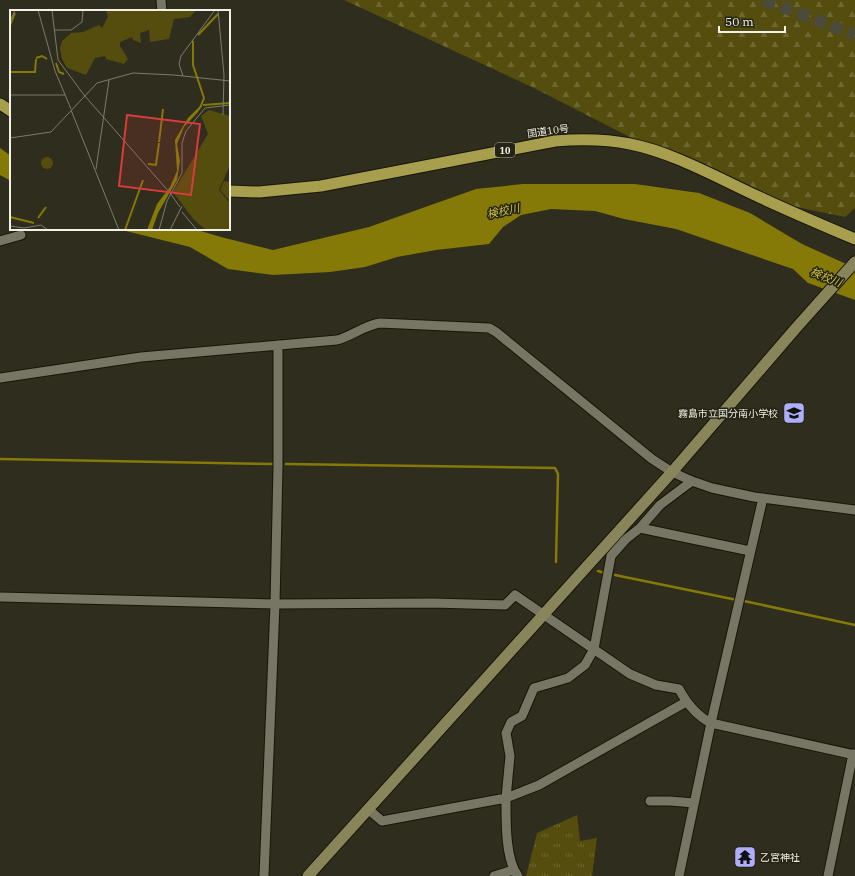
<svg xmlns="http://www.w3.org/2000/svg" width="855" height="876" viewBox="0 0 855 876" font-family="'IBM Plex Serif','Noto Sans JP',serif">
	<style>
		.grass { fill: url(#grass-tufts) }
		.forest { fill: url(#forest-firs) }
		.water { fill: #857a07 }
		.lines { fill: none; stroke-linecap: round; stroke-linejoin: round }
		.stream { stroke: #857a07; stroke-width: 2.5 }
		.motorway-tunnel { stroke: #4c4a3b; stroke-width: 12; stroke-dasharray: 12 6; stroke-linecap: butt }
		.minor-casing { stroke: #171507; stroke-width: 11 }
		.secondary-casing { stroke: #171507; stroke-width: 13 }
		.trunk-casing { stroke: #171507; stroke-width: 13 }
		.minor { stroke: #777563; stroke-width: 9 }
		.secondary { stroke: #89855b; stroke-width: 11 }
		.trunk { stroke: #a79e4e; stroke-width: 11 }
		.labels { text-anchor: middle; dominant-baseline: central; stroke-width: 3; stroke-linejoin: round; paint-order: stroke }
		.shield { fill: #252314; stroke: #b4b3a8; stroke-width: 1 }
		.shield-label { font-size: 9px; font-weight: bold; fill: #f2f1e7 }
		.street-label { font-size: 10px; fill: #f2f1e7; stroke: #252314 }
		.poi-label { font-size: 10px; fill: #f2f1e7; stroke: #252314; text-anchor: end }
		.water-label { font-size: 11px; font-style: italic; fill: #d2c440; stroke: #252314 }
		.inset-river { fill: none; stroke: #857a07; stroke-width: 2 }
		.inset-road { fill: none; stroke: #7d7b6e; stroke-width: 1 }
		.view { fill: #d93c3b; fill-opacity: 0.15; stroke: #d93c3b; stroke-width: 2 }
		.inset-edge { fill: none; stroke: #f2f1e7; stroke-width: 2 }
	</style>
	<defs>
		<pattern id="grass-tufts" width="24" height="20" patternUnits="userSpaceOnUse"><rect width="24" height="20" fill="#544d0d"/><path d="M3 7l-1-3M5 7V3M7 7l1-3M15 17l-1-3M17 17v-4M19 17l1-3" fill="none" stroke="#6d6730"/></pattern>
		<pattern id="forest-firs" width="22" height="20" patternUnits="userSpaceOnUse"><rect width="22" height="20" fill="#544d0d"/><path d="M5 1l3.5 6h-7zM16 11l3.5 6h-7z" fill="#6d6730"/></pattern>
	</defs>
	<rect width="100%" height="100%" fill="#2f2d1d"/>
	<path class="grass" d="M 577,815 L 580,841 L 597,838 L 592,876 L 526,876 L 537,833 Z"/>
	<path class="forest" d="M 344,0 L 855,0 L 855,208 L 845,217 L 801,208 L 753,194 L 667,156 L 532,87 Z"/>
	<path class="water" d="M 0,148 L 11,156 L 11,181 L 0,175 Z
		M 523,184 L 635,184 L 699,193 L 750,213 L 802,244 L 855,268 L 855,300 L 808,283 L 793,269 L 676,229 L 624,219 L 595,211 L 551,209 L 521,215 L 503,227 L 489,244 L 436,250 L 397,257 L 365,267 L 330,272 L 273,275 L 228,269 L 190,247 L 118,229 L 194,229 L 221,237 L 273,250 L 369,227 L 476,189 Z"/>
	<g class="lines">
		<path class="stream" d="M 0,459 L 274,464
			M 286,464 L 555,468 L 558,474 L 556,562
			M 598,571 L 605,573
			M 615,575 L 737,600
			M 744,601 L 855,625"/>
		<path class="motorway-tunnel" d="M 764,0 L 855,35"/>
		<g class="minor-casing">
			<path id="minor" d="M 161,0 L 162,11
				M 0,241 L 21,235
				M 0,378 L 141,357 L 337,340 C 352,336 365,325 380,323 L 489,328 L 496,332 L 652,459 L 672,472 L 692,481 L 712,488 L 754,497 L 855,510
				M 640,528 L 750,551
				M 0,597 L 275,604 L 433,603 L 505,605 L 515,595 L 630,674 L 656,685 L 679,689 C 686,702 697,716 711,723 L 855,755
				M 650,801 L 670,801 L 694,803
				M 368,809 L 382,821 L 506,798 L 510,756 L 506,733 L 511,722 L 522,716 L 534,688 L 568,678 L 585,665 L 594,649 L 611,556 L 626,539 L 640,528 L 660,505 L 692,481
				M 264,876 L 275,604 L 278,466 L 278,345
				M 494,876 L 513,870
				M 518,876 C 505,859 506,820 506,798 L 539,785 L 686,702
				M 679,876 L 711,723 L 763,498
				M 828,876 L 853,754"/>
		</g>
		<g class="secondary-casing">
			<path id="secondary" d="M 308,876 L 672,472 L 796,328 L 855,262"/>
		</g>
		<g class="trunk-casing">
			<path id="trunk" d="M 0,104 L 11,111
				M 229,191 L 259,192 L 321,186 L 555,141 C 580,139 605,139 630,144 C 672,152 718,178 757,196 C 789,211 822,225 855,239"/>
		</g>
		<use href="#minor" class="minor"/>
		<use href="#secondary" class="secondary"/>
		<use href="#trunk" class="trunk"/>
	</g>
	<defs>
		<g id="school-square" transform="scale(1.15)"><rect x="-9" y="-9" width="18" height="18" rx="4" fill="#aeaefb" stroke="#252314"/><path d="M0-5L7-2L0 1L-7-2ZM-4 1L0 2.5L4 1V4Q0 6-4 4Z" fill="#111"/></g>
		<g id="temple-square" transform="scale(1.15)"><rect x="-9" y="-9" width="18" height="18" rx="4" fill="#aeaefb" stroke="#252314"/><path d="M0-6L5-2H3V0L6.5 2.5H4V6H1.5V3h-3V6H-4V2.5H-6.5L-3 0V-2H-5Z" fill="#111"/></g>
	</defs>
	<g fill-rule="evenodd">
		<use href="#school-square" x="794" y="413"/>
		<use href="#temple-square" x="745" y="857"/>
	</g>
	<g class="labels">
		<rect class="shield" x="495" y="143" width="20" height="14" rx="3"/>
		<g class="shield-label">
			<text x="505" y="150">10</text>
		</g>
		<g class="street-label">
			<text transform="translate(548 131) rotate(-8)">国道10号</text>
		</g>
		<g class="poi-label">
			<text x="778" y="413">霧島市立国分南小学校</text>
			<text x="760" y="857" text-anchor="start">乙宮神社</text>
		</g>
		<g class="water-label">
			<text transform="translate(503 211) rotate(-12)">検校川</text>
			<text transform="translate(826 277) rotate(22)">検校川</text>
		</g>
	</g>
	<g transform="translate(10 10)">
		<rect width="220" height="220" fill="#2f2d1d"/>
		<path d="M 96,0 L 186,0 L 180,7 L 164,9 L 159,29 L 140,32 L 139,20 L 130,23 L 131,33 L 123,30 L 122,27 L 110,32 L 110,36 L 118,49 L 114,54 L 96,49 L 95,46 L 85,48 L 76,65 L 57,58 L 52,49 L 50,38 L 52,31 L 61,23 L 73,22 L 89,15 L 92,18 L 98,7 ZM 199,100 L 220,106 L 220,155 L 209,180 L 220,193 L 220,220 L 196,220 L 184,210 L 163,182 L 198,124 L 191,106 Z" fill="#544d0d"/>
		<path d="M31 153a6 6 0 1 1 12 0a6 6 0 1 1-12 0ZM 214,171 L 220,172 L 220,191 L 210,180 Z" fill="#544d0d"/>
		<path d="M 191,95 L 192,96 L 188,102 L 174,117 L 167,134 L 170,151 L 167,170 L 148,203 L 142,220 L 137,220 L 147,194 L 160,177 L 167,161 L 165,130 L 178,108 Z" fill="#857a07"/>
		<path class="inset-river" d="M 0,15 L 5,3M 188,25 L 208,4M 183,31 L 183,55 L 194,88 L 190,98M 26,48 L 32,46 L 37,49M 46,53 L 49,62 L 54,64M 0,62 L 25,62 L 26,49M 193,95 L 220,93M 149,132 L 153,99M 138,154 L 146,155 L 149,133M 0,207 L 24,213M 28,208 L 36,197M 115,220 L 133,170"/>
		<path class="inset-road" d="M 28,0 L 45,61 L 61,99M 42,0 L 48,50 L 74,85M 208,0 L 214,65 L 213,105M 0,11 L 5,0M 44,20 L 61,20 L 72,12 L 73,0M 164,65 L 220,71M 173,66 L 169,54 L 171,46 L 205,0M 0,85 L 55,85M 74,85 L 160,183 L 170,197M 61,100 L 109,220M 0,128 L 41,122 L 87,73 L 123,63 L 164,65M 86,159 L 99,70M 172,202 L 187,220M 0,216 L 14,218 L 31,215 L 38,220M 149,220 L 157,191 L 172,163 L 172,133 L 176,121 L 195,98 L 220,95M 160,220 L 172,196"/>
		<path class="view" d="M 117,105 L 190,114 L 181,185 L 109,176 Z"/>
		<rect width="220" height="220" class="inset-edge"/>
	</g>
	<path d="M719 26v6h66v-6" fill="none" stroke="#f2f1e7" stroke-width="2"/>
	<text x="725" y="26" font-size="12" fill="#f2f1e7" stroke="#252314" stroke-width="3" paint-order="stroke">50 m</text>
</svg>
